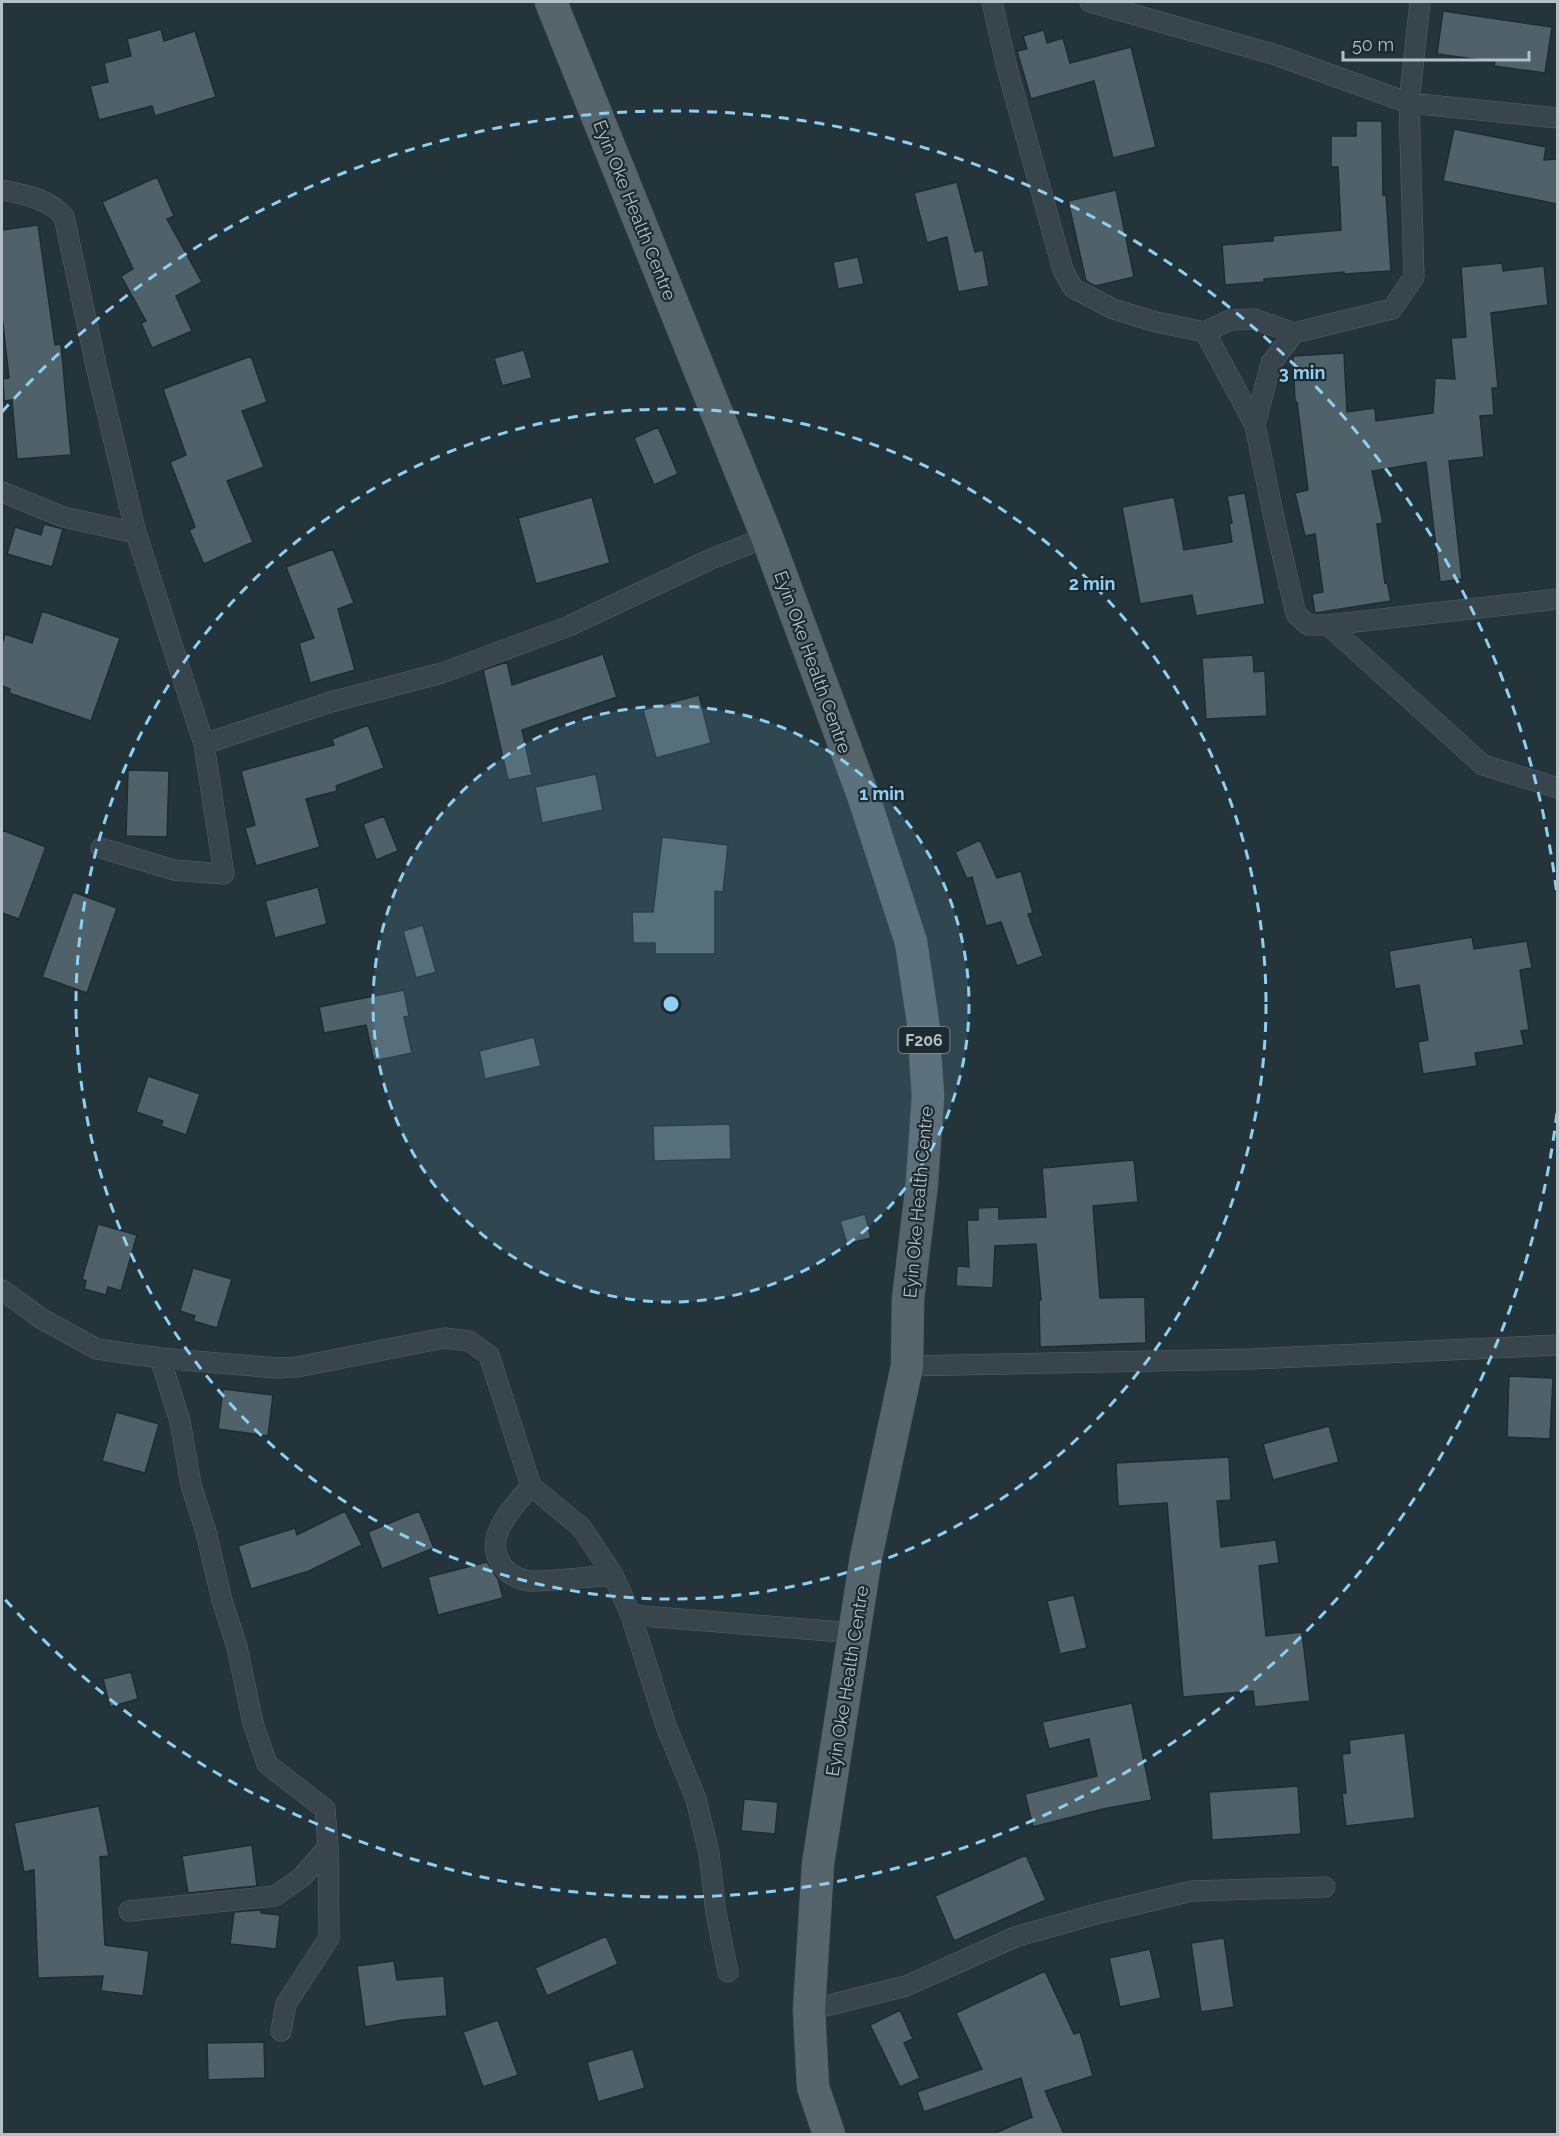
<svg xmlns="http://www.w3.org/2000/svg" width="1559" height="2136" viewBox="0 0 1559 2136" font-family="Raleway,sans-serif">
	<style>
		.building { fill: #4f6269; stroke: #1f2c32; stroke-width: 1.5 }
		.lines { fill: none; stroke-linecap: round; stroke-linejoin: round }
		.street-casing { stroke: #566369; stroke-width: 21 }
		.primary-casing { stroke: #445157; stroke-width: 33 }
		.street { stroke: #38454c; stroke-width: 20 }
		.primary { stroke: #56656b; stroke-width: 32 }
		.ring { fill: none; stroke: #8dd0f3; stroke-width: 3; stroke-dasharray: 10 8 }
		.labels { text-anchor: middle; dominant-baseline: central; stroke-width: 4.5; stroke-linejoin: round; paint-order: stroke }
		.shield { fill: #1d2a30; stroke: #87939a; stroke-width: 1.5 }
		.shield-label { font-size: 16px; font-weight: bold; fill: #b4c0c7 }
		.street-label { font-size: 18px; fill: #b4c0c7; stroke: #1d2a30 }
		.centre { fill: #8dd0f3; stroke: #1d2a30; stroke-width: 3 }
		.ring-label { font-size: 18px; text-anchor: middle; font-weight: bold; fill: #8dd0f3; stroke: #1d2a30; stroke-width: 4.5; stroke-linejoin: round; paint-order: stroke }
	</style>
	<rect width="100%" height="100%" fill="#24343b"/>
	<path class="building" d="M 1443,11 L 1552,27 L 1545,73 L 1494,66 L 1495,62 L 1437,54 Z
		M 161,29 L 164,41 L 195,31 L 216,97 L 155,116 L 152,106 L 99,120 L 90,86 L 108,82 L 104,63 L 131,56 L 127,39 Z
		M 1044,30 L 1047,43 L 1063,38 L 1070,63 L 1131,47 L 1156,147 L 1113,158 L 1094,81 L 1031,99 L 1017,51 L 1027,49 L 1023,36 Z
		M 1356,121 L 1382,121 L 1383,195 L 1386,194 L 1391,271 L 1344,274 L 1344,272 L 1264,279 L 1264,282 L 1225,285 L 1222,245 L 1273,241 L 1273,236 L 1341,230 L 1338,167 L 1331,167 L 1331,136 L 1356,136 Z
		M 1454,129 L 1546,147 L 1544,160 L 1557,159 L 1557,204 L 1443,181 Z
		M 157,177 L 174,216 L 167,219 L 202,282 L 176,296 L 192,331 L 152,348 L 141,323 L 146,321 L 121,276 L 133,269 L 102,202 Z
		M 957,182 L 975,252 L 983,250 L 989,286 L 958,292 L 947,237 L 927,243 L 914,193 Z
		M 1116,190 L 1134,277 L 1095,286 L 1086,281 L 1068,201 Z
		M 38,225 L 55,345 L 61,344 L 71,455 L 17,459 L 12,400 L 4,401 L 3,379 L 9,378 L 2,316 L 2,230 Z
		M 858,257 L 864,284 L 838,289 L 833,262 Z
		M 1502,263 L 1503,271 L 1544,266 L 1548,305 L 1491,313 L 1498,388 L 1492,388 L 1494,415 L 1480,416 L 1484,457 L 1449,461 L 1462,579 L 1440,582 L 1426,462 L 1372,471 L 1383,523 L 1377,524 L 1385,583 L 1387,582 L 1391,601 L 1315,613 L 1312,594 L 1323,592 L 1315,534 L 1305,536 L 1295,493 L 1308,490 L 1297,402 L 1295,402 L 1293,356 L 1344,353 L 1347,412 L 1375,408 L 1376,421 L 1433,413 L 1435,378 L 1455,379 L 1451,338 L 1466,337 L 1461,267 Z
		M 524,350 L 532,378 L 502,386 L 494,358 Z
		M 251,356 L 267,402 L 242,411 L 264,467 L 227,481 L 253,542 L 204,564 L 189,530 L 195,527 L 170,462 L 186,455 L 163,389 Z
		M 658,427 L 678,474 L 654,485 L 634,438 Z
		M 1245,493 L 1265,604 L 1196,616 L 1192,595 L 1140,604 L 1122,507 L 1174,497 L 1184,550 L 1232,542 L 1229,524 L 1232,523 L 1227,496 Z
		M 592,497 L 610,563 L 536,584 L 518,518 Z
		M 44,524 L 63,529 L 52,567 L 7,554 L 15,527 L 41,535 Z
		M 333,549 L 354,603 L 338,609 L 355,670 L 310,683 L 299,643 L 314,638 L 286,567 Z
		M 42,611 L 120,638 L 91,721 L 9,693 L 10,689 L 2,686 L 2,644 L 5,634 L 32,643 Z
		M 603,654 L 617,697 L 522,730 L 532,775 L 508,780 L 483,670 L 507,662 L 512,685 Z
		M 1253,655 L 1254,672 L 1265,671 L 1267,716 L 1206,719 L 1202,658 Z
		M 699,695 L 711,743 L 656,758 L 643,710 Z
		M 368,725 L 384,768 L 336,786 L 337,791 L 306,799 L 320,847 L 256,866 L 245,828 L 255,825 L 241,771 L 334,745 L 332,739 Z
		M 128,770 L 169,771 L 167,837 L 126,836 Z
		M 596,774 L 603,810 L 542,823 L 535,787 Z
		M 384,816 L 398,851 L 376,860 L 363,824 Z
		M 2,830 L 46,847 L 19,919 L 2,913 Z
		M 662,837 L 728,845 L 723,892 L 715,891 L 715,954 L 655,954 L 655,943 L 633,943 L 632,912 L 653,912 Z
		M 980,840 L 997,878 L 1021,871 L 1033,913 L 1028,914 L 1043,956 L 1017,966 L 1001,922 L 986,926 L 972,877 L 967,879 L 955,852 Z
		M 318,887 L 327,924 L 275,938 L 265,901 Z
		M 73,892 L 117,908 L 87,993 L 42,977 Z
		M 423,925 L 436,972 L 416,978 L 403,931 Z
		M 1472,937 L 1474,949 L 1527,941 L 1532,968 L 1520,970 L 1529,1030 L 1521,1031 L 1524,1045 L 1475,1053 L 1477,1066 L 1423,1074 L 1418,1042 L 1428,1040 L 1419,985 L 1395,989 L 1389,951 Z
		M 404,990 L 409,1016 L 404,1017 L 412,1053 L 374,1061 L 366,1025 L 324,1033 L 319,1007 Z
		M 534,1037 L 541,1066 L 485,1079 L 479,1051 Z
		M 148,1076 L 200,1094 L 186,1135 L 161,1126 L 163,1121 L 136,1112 Z
		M 730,1124 L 731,1159 L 654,1161 L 653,1126 Z
		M 1134,1160 L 1138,1202 L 1093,1206 L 1100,1298 L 1145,1297 L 1146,1343 L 1040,1347 L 1039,1300 L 1041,1300 L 1036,1244 L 995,1246 L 993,1288 L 956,1286 L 957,1266 L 969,1267 L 967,1220 L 978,1220 L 978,1208 L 999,1207 L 999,1219 L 1046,1217 L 1042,1168 Z
		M 865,1214 L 871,1238 L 847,1244 L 840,1221 Z
		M 98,1224 L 137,1235 L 121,1291 L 108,1287 L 106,1295 L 84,1289 L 86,1281 L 82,1279 Z
		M 193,1268 L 232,1279 L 217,1328 L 193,1321 L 195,1316 L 180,1311 Z
		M 1509,1376 L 1553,1378 L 1550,1439 L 1507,1437 Z
		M 223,1389 L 273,1395 L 268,1436 L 218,1429 Z
		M 116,1412 L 159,1424 L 145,1473 L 102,1461 Z
		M 1329,1426 L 1339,1462 L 1273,1480 L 1263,1444 Z
		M 1229,1457 L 1231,1500 L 1217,1501 L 1221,1547 L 1276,1540 L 1279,1563 L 1259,1566 L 1266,1636 L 1302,1632 L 1310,1701 L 1255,1707 L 1253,1691 L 1183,1697 L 1167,1503 L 1118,1506 L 1116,1463 Z
		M 345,1511 L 362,1545 L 309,1571 L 251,1589 L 238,1546 L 295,1528 L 297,1535 Z
		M 419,1511 L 434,1548 L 382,1569 L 368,1532 Z
		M 487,1562 L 498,1579 L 503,1598 L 438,1615 L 428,1577 Z
		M 1074,1595 L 1087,1648 L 1060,1654 L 1047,1601 Z
		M 131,1672 L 138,1699 L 110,1707 L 103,1679 Z
		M 1132,1703 L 1152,1800 L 1103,1809 L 1033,1827 L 1025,1794 L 1097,1776 L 1089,1739 L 1049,1749 L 1042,1722 Z
		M 1405,1733 L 1415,1818 L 1346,1826 L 1342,1793 L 1346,1793 L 1342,1754 L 1350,1753 L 1349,1740 Z
		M 1298,1786 L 1301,1834 L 1212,1840 L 1209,1792 Z
		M 744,1799 L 778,1802 L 775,1834 L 741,1831 Z
		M 99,1806 L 109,1856 L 100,1857 L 105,1945 L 149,1951 L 143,1996 L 101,1991 L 103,1976 L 38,1978 L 34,1870 L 24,1872 L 14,1823 Z
		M 252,1845 L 257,1886 L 188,1893 L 182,1856 Z
		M 1026,1855 L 1046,1900 L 954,1941 L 935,1896 Z
		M 261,1910 L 261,1913 L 280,1915 L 276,1949 L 230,1944 L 234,1912 Z
		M 606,1936 L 618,1964 L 547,1996 L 535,1968 Z
		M 1224,1938 L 1234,2007 L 1201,2012 L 1191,1943 Z
		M 1150,1949 L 1161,1998 L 1120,2007 L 1109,1958 Z
		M 394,1961 L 397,1980 L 444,1976 L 447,2016 L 402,2020 L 365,2027 L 357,1966 Z
		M 1045,1971 L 1074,2034 L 1080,2032 L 1093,2076 L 1045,2091 L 1064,2134 L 993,2134 L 1032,2117 L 1021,2078 L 924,2112 L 917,2092 L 982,2069 L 956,2013 Z
		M 900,2010 L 913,2039 L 904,2043 L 920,2078 L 900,2087 L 870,2025 Z
		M 498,2020 L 518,2075 L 483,2087 L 463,2032 Z
		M 264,2042 L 265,2078 L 208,2080 L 207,2043 Z
		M 633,2049 L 645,2088 L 598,2102 L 587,2062 Z"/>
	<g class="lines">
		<g class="street-casing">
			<path id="street" d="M 992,2 L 1007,68 L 1063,270 L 1073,288 L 1113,309 L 1156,322 L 1205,332 L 1230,320 L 1254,319 L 1294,333 L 1392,309 L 1414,277 L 1409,103 L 1420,2
				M 1090,2 L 1276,55 L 1409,103 L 1558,118
				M 2,190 C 24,195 49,198 64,217 L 97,370 L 136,533 L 204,744 L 224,874 L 174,870 L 101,848
				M 1205,332 L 1255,425 L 1275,523 L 1296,614 L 1308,625 L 1328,625 L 1483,765 L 1558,788
				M 1255,425 L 1271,363 L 1294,333
				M 2,492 L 63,517 L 136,533
				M 1328,625 L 1558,599
				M 204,744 L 331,702 L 442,673 L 569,626 L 711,559 L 767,537
				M 2,1290 L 42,1319 L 97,1349 L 160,1358 L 276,1368 L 297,1367 L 444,1338 L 469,1341 L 489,1355 L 531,1486 L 581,1527 L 613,1575 L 631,1615 L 666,1726 L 696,1799 L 709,1853 L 716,1913 L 728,1972
				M 907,1366 L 1251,1359 L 1558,1345
				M 531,1486 C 512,1509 479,1540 505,1569 C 512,1576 520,1580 530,1581 C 557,1581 586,1577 613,1575
				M 631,1615 L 854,1633
				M 129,1911 L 275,1896 L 302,1877 L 328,1847 L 325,1809 L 267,1764 L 253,1723 L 237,1647 L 222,1600 L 206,1532 L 191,1485 L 180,1421 L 160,1358
				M 809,2010 L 906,1986 L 1015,1937 L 1100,1913 L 1192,1891 L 1325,1887
				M 281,2031 L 286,2004 L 329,1938 L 328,1847"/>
		</g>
		<g class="primary-casing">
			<path id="primary" d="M 551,2 L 767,537 L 863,795 L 911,942 L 923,1022 L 928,1096 L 922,1183 L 908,1299 L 907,1366 L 866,1557 L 818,1864 L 809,2010 L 813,2087 L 829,2134"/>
		</g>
		<use href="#street" class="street"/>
		<use href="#primary" class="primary"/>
	</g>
	<circle cx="671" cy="1004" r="298" fill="#8dd0f3" fill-opacity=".12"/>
	<g class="ring">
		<circle cx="671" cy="1004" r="298"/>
		<circle cx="671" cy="1004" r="595"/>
		<path d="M1557 1113A893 893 0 0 1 2 1596M2 412A893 893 0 0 1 1557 895"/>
	</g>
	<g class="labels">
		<rect class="shield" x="898.5" y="1027" width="51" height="26" rx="4.5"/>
		<g class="shield-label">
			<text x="924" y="1040">F206</text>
		</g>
		<g class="street-label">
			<text transform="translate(635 210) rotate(68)">Eyin Oke Health Centre</text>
			<text transform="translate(813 662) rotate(70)">Eyin Oke Health Centre</text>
			<text transform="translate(918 1202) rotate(-85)">Eyin Oke Health Centre</text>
			<text transform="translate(847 1681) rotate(-81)">Eyin Oke Health Centre</text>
		</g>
	</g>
	<circle cx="671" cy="1004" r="9" class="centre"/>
	<g class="ring-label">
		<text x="1302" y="379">3 min</text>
		<text x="1092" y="590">2 min</text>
		<text x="882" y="800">1 min</text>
	</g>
	<rect width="1559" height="2136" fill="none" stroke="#b4c0c7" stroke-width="6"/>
	<path d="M1343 51v9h186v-9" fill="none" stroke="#b4c0c7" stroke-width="3"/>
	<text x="1352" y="51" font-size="18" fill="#b4c0c7" stroke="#1d2a30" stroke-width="4.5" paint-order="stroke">50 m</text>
</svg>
